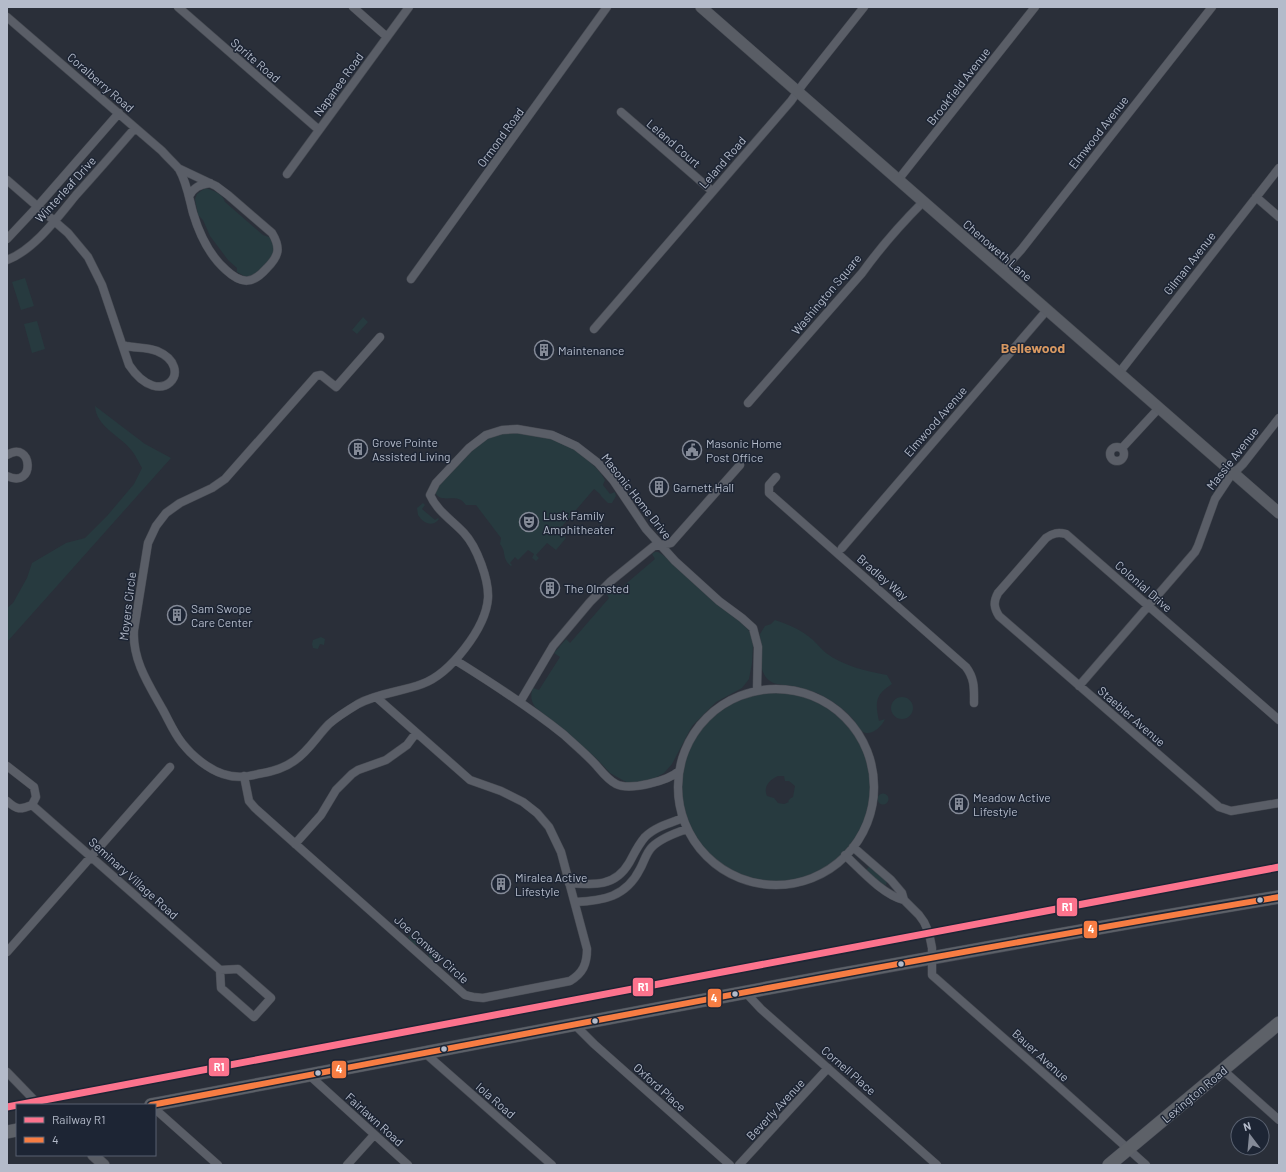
<svg xmlns="http://www.w3.org/2000/svg" width="1286" height="1172" viewBox="0 0 1286 1172" font-family="Barlow,sans-serif">
	<style>
		.green { fill: #273a3f; fill-rule: evenodd }
		.lines { fill: none; stroke-linecap: round; stroke-linejoin: round }
		.minor-casing { stroke: #464a52; stroke-width: 9 }
		.secondary-casing { stroke: #464a52; stroke-width: 12 }
		.primary-casing { stroke: #484c56; stroke-width: 14 }
		.minor { stroke: #5a5e67; stroke-width: 8 }
		.secondary { stroke: #595d65; stroke-width: 11 }
		.primary { stroke: #5d6168; stroke-width: 13 }
		.bus-1-casing { stroke: #1d2534; stroke-width: 9 }
		.bus-1 { stroke: #f77d43; stroke-width: 6 }
		.rail-1-casing { stroke: #1d2534; stroke-width: 10 }
		.rail-1 { stroke: #fc738d; stroke-width: 7 }
		.bus-dot { fill: #b4bbca; stroke: #1d2534; stroke-width: 1.5 }
		.labels { text-anchor: middle; dominant-baseline: central; stroke-width: 3; stroke-linejoin: round; paint-order: stroke }
		.street-label { font-size: 12px; fill: #b4bbca; stroke: #1d2534 }
		.poi-label { font-size: 12px; fill: #b4bbca; stroke: #1d2534; text-anchor: start }
		.quarter-label { font-size: 14px; font-weight: bold; fill: #d79861; stroke: #1d2534 }
		.line-badge { stroke: #1d2534; stroke-width: 1.5 }
		.badge-label { font-size: 11px; text-anchor: middle; font-weight: bold; fill: #fff }
	</style>
	<rect width="100%" height="100%" fill="#2a2f39"/>
	<path class="green" d="M 205,188 C 213,190 223,194 225,202 L 263,235 L 269,237 L 274,245 L 273,258 L 254,277 L 246,277 L 237,272 L 237,268 L 228,260 L 210,236 L 203,220 L 198,215 L 195,199 L 197,194 Z
		M 25,278 L 34,306 L 21,310 L 12,282 Z
		M 363,317 L 368,322 L 357,334 L 352,330 Z
		M 37,321 L 45,349 L 32,353 L 24,324 Z
		M 95,406 L 145,444 L 171,458 L 7,642 L 7,608 L 13,603 L 27,578 L 32,563 L 66,543 L 85,538 L 107,516 L 134,484 L 142,468 C 139,463 136,456 132,451 C 121,436 96,427 95,406 Z
		M 511,432 C 543,435 565,439 589,461 C 595,467 601,472 605,480 L 603,485 L 610,494 L 615,492 L 616,496 L 612,503 L 608,503 L 601,496 L 600,494 L 594,489 L 558,531 L 566,538 L 556,550 L 547,543 L 536,555 L 539,558 L 536,561 L 532,558 L 534,554 L 528,550 L 518,560 L 515,557 L 510,563 L 512,565 L 511,566 C 501,558 507,552 500,544 L 501,538 L 476,505 L 466,505 C 464,503 463,501 461,500 C 452,495 442,503 435,493 C 439,481 470,449 481,442 C 490,436 501,434 511,432 Z
		M 423,503 L 425,505 L 422,509 L 435,520 L 438,518 L 439,519 C 432,528 423,523 418,515 L 417,508 Z
		M 655,552 L 658,552 L 663,555 L 713,601 L 736,617 L 750,632 L 753,645 L 752,663 L 749,679 L 742,688 L 716,702 L 692,726 L 672,764 L 664,773 L 653,779 L 640,782 L 626,782 L 610,773 L 596,758 L 535,707 C 531,701 530,694 533,688 L 539,690 L 560,657 L 554,653 L 566,639 L 570,643 L 609,598 L 606,593 L 610,589 L 615,593 L 655,559 L 652,554 Z
		M 775,620 C 786,624 798,628 808,636 C 815,641 820,648 826,653 C 843,666 866,671 887,675 L 892,684 C 875,695 875,702 879,721 L 885,719 C 882,726 874,734 866,733 C 859,732 856,722 852,718 C 842,707 829,699 817,693 C 809,690 801,688 793,686 C 779,684 767,686 762,669 L 760,634 L 765,626 L 771,624 Z
		M 321,637 L 325,639 L 324,645 L 320,644 L 318,649 L 313,648 L 312,644 L 313,640 Z
		M 776,692 C 869,696 907,810 831,864 C 815,875 797,881 777,882 C 757,882 737,876 721,864 C 645,809 684,696 776,692 ZM 778,776 L 784,776 L 785,781 L 789,781 L 795,786 L 793,797 L 791,798 L 788,801 L 789,802 L 784,804 L 778,803 L 774,798 L 767,796 C 763,787 769,780 778,776 Z
		M891 708a11 11 0 1 1 22 0a11 11 0 1 1-22 0Z
		M877.5 799a5.5 5.5 0 1 1 11 0a5.5 5.5 0 1 1-11 0Z
		M 870,866 L 887,881 L 886,885 L 882,884 L 866,870 Z
		M 409,936 L 418,937 L 420,940 L 419,945 L 415,945 L 408,938 Z
		M 428,954 L 442,956 L 439,960 L 435,961 L 430,959 Z"/>
	<g class="lines">
		<g class="minor-casing">
			<path id="minor" d="M 178,7 L 319,130
				M 353,7 L 387,37
				M 7,17 L 162,151 C 167,157 174,163 179,169 C 187,183 189,198 193,213 C 199,233 210,256 226,270 C 242,285 253,284 267,268 C 279,256 281,248 272,233 L 228,195 L 216,186 L 178,168
				M 621,112 L 712,191
				M 287,174 L 409,7
				M 7,180 L 68,233 L 88,257 L 102,285 L 129,365 C 161,413 197,368 157,351 C 147,347 136,348 126,346 L 122,344
				M 898,180 L 1035,7
				M 189,196 C 194,187 199,185 210,183
				M 1256,197 L 1279,217
				M 7,239 L 37,207 L 119,113
				M 7,260 C 34,250 58,217 76,195 C 96,173 116,150 135,128
				M 1002,271 L 1021,250 L 1212,7
				M 411,279 L 607,7
				M 594,329 L 791,101 L 803,84 L 864,7
				M 380,337 L 336,387 L 321,375 L 316,376 L 225,479 L 212,488 L 180,503 L 166,513 L 156,526 L 148,543 L 134,630 C 132,660 149,685 163,710 C 169,721 174,733 182,743 C 192,756 208,769 223,774 C 234,778 247,777 258,774 C 271,772 283,769 294,761 C 308,752 317,736 329,724 C 338,716 348,710 358,704 C 378,693 401,692 422,684 C 450,674 486,628 488,598 C 489,580 477,547 464,533 C 453,521 437,511 430,495 L 436,483 L 469,448 L 486,435 L 502,430 L 517,429 L 552,435 L 576,446 L 598,463 L 613,480 L 646,529 L 675,561 L 719,601 L 742,618 L 753,628 L 758,647 L 757,689
				M 1119,373 L 1279,168
				M 748,403 L 862,273 C 880,248 901,224 923,202
				M1110 454a7 7 0 1 1 14 0a7 7 0 1 1-14 0Z
				M 1122,448 L 1159,408
				M 7,455 C 33,439 36,490 7,476
				M 776,477 L 769,485 L 769,493 L 966,667 C 975,679 974,689 974,703
				M 842,548 L 1047,310
				M 455,660 C 492,683 529,707 563,734 C 574,744 586,754 596,765 C 602,772 608,780 616,784 C 630,791 668,781 679,771
				M 1079,686 L 1195,552 L 1198,546 L 1215,499 L 1229,478 L 1243,464 L 1279,418
				M678 787a98 98 0 1 1 196 0a98 98 0 1 1-196 0Z
				M 520,702 L 553,646 L 590,602 L 611,581 L 654,546 L 671,543 L 740,465
				M 1279,720 L 1066,534 C 1058,532 1053,533 1046,538 L 998,593 C 993,602 994,608 999,616 L 1219,807 L 1231,811 L 1279,803
				M 7,766 L 34,787 L 36,797 L 32,805 C 20,810 17,810 7,801
				M 244,776 L 249,801 L 255,808 L 465,995 L 473,997 L 483,998 L 570,981 C 583,973 587,964 587,949 L 561,852 L 549,827 L 537,813 L 523,802 L 501,791 L 470,780 L 376,697
				M 32,805 L 220,970 L 238,969 L 271,998 L 254,1017 L 221,988 L 220,970
				M 295,844 L 321,815 L 336,790 L 352,774 L 358,770 L 386,760 L 407,745 L 416,733
				M 853,847 L 891,880 L 902,893 L 904,900 L 919,915 L 924,922 L 929,933 L 932,948 L 932,975 L 1058,1086 L 1146,1165
				M 845,855 C 861,870 883,895 904,900
				M 569,883 C 594,885 615,887 629,863 C 634,854 638,845 645,837 C 655,827 670,823 683,818
				M 575,902 C 603,901 626,897 640,869 C 644,862 646,853 652,847 C 661,838 675,833 687,829
				M 7,952 L 170,767
				M 746,993 L 761,1009 L 937,1165
				M 575,1025 L 594,1044 L 730,1165
				M 425,1053 L 552,1165
				M 1223,1070 L 1279,1120
				M 7,1072 L 39,1105
				M 309,1075 L 408,1165
				M 155,1109 L 218,1165
				M 347,1165 L 374,1135
				M 739,1165 L 828,1068"/>
		</g>
		<g class="secondary-casing">
			<path id="secondary" d="M 701,7 L 1279,513
				M 93,1155 L 104,1165"/>
		</g>
		<g class="primary-casing">
			<path id="primary" d="M 151,1105 C 527,1034 902,960 1279,897
				M 7,1132 L 17,1130
				M 1109,1165 L 1279,1023"/>
		</g>
		<use href="#minor" class="minor"/>
		<use href="#secondary" class="secondary"/>
		<use href="#primary" class="primary"/>
		<g class="bus-1-casing">
			<path id="bus-1" d="M 151,1105 C 527,1034 902,960 1279,897"/>
		</g>
		<use href="#bus-1" class="bus-1"/>
		<g class="rail-1-casing">
			<path id="rail-1" d="M 7,1107 L 1279,867"/>
		</g>
		<use href="#rail-1" class="rail-1"/>
	</g>
	<defs>
		<g id="building-ring" transform="scale(1)"><circle r="9.5" fill="#1d2534" stroke="#848a97" stroke-width="1.5"/><path d="M-4-6H4V6H1V3H-1V6H-4ZM-2.5-4.3h1.7v1.8h-1.7ZM.8-4.3h1.7v1.8H.8ZM-2.5-1h1.7V.8h-1.7ZM.8-1h1.7V.8H.8Z" fill="#848a97"/></g>
		<g id="civic-ring" transform="scale(1)"><circle r="9.5" fill="#1d2534" stroke="#848a97" stroke-width="1.5"/><path d="M-.6-6.5H3V-4.5H.6V-3L4-1V1h2V6H-6V1h2V-1L-.6-3ZM-1.2 2.5V6h2.4V2.5Z" fill="#848a97"/></g>
		<g id="theatre-ring" transform="scale(1)"><circle r="9.5" fill="#1d2534" stroke="#848a97" stroke-width="1.5"/><path d="M-5-5.5Q0-4 5-5.5V0Q5 5 0 6Q-5 5-5 0ZM-3.3-2.5H-1v1.5H-3.3ZM1-2.5H3.3v1.5H1ZM-2.8 1Q0 5.5 2.8 1Z" fill="#848a97"/></g>
	</defs>
	<g fill-rule="evenodd">
		<use href="#building-ring" x="544" y="350"/>
		<use href="#building-ring" x="358" y="449"/>
		<use href="#civic-ring" x="692" y="450"/>
		<use href="#building-ring" x="659" y="487"/>
		<use href="#theatre-ring" x="529" y="522"/>
		<use href="#building-ring" x="550" y="588"/>
		<use href="#building-ring" x="177" y="615"/>
		<use href="#building-ring" x="959" y="804"/>
		<use href="#building-ring" x="501" y="884"/>
	</g>
	<g class="bus-dot">
		<circle cx="1260" cy="900" r="3.5"/>
		<circle cx="901" cy="964" r="3.5"/>
		<circle cx="735" cy="994" r="3.5"/>
		<circle cx="595" cy="1021" r="3.5"/>
		<circle cx="444" cy="1049" r="3.5"/>
		<circle cx="318" cy="1073" r="3.5"/>
	</g>
	<g class="labels">
		<g class="street-label">
			<text transform="translate(256 60) rotate(41)">Sprite Road</text>
			<text transform="translate(101 82) rotate(41)">Coralberry Road</text>
			<text transform="translate(338 84) rotate(-54)">Napanee Road</text>
			<text transform="translate(958 86) rotate(-52)">Brookfield Avenue</text>
			<text transform="translate(1098 132) rotate(-52)">Elmwood Avenue</text>
			<text transform="translate(500 137) rotate(-54)">Ormond Road</text>
			<text transform="translate(674 143) rotate(41)">Leland Court</text>
			<text transform="translate(722 162) rotate(-49)">Leland Road</text>
			<text transform="translate(65 189) rotate(-48)">Winterleaf Drive</text>
			<text transform="translate(998 250) rotate(41)">Chenoweth Lane</text>
			<text transform="translate(1189 263) rotate(-52)">Gilman Avenue</text>
			<text transform="translate(826 294) rotate(-50)">Washington Square</text>
			<text transform="translate(935 421) rotate(-49)">Elmwood Avenue</text>
			<text transform="translate(1232 458) rotate(-52)">Massie Avenue</text>
			<text transform="translate(637 496) rotate(52)">Masonic Home Drive</text>
			<text transform="translate(883 577) rotate(41)">Bradley Way</text>
			<text transform="translate(1144 586) rotate(41)">Colonial Drive</text>
			<text transform="translate(127 606) rotate(-83)">Moyers Circle</text>
			<text transform="translate(1132 716) rotate(41)">Staebler Avenue</text>
			<text transform="translate(134 878) rotate(42)">Seminary Village Road</text>
			<text transform="translate(432 949) rotate(42)">Joe Conway Circle</text>
			<text transform="translate(1041 1055) rotate(42)">Bauer Avenue</text>
			<text transform="translate(849 1070) rotate(41)">Cornell Place</text>
			<text transform="translate(660 1087) rotate(42)">Oxford Place</text>
			<text transform="translate(1194 1094) rotate(-40)">Lexington Road</text>
			<text transform="translate(496 1100) rotate(41)">Iola Road</text>
			<text transform="translate(775 1109) rotate(-47)">Beverly Avenue</text>
			<text transform="translate(375 1119) rotate(42)">Fairlawn Road</text>
		</g>
		<g class="poi-label">
			<text x="558" y="350">Maintenance</text>
			<text x="372" y="442">Grove Pointe<tspan x="372" dy="14">Assisted Living</tspan></text>
			<text x="706" y="443">Masonic Home<tspan x="706" dy="14">Post Office</tspan></text>
			<text x="673" y="487">Garnett Hall</text>
			<text x="543" y="515">Lusk Family<tspan x="543" dy="14">Amphitheater</tspan></text>
			<text x="564" y="588">The Olmsted</text>
			<text x="191" y="608">Sam Swope<tspan x="191" dy="14">Care Center</tspan></text>
			<text x="973" y="797">Meadow Active<tspan x="973" dy="14">Lifestyle</tspan></text>
			<text x="515" y="877">Miralea Active<tspan x="515" dy="14">Lifestyle</tspan></text>
		</g>
		<g class="quarter-label">
			<text x="1033" y="347">Bellewood</text>
		</g>
	</g>
	<g class="line-badge">
		<rect x="1056" y="897" width="22" height="20" rx="4" fill="#fc738d"/>
		<rect x="1083" y="920" width="15" height="19" rx="4" fill="#f77d43"/>
		<rect x="632" y="977" width="22" height="20" rx="4" fill="#fc738d"/>
		<rect x="707" y="988" width="15" height="20" rx="4" fill="#f77d43"/>
		<rect x="208" y="1057" width="22" height="20" rx="4" fill="#fc738d"/>
		<rect x="331" y="1060" width="16" height="19" rx="4" fill="#f77d43"/>
	</g>
	<g class="badge-label">
		<text x="1067" y="911">R1</text>
		<text x="1091" y="933">4</text>
		<text x="643" y="991">R1</text>
		<text x="714" y="1002">4</text>
		<text x="219" y="1071">R1</text>
		<text x="339" y="1073">4</text>
	</g>
	<rect width="1286" height="1172" fill="none" stroke="#b4bbca" stroke-width="16"/>
	<rect x="16" y="1104" width="140" height="52" fill="#1d2534" stroke="#596170"/>
	<rect x="24" y="1117" width="20" height="6" fill="#fc738d" stroke="#596170"/>
	<text x="52" y="1124" font-size="12" fill="#b4bbca">Railway R1</text>
	<rect x="24" y="1137" width="20" height="6" fill="#f77d43" stroke="#596170"/>
	<text x="52" y="1144" font-size="12" fill="#b4bbca">4</text>
	<g transform="translate(1250 1136) rotate(344)"><circle r="19" fill="#1d2534" stroke="#596170"/>
	<path d="M0-3L7 15L0 10L-7 15Z" fill="#848a97"/>
	<text y="-6" font-size="11" font-weight="bold" text-anchor="middle" fill="#b4bbca">N</text>
	</g>
</svg>
